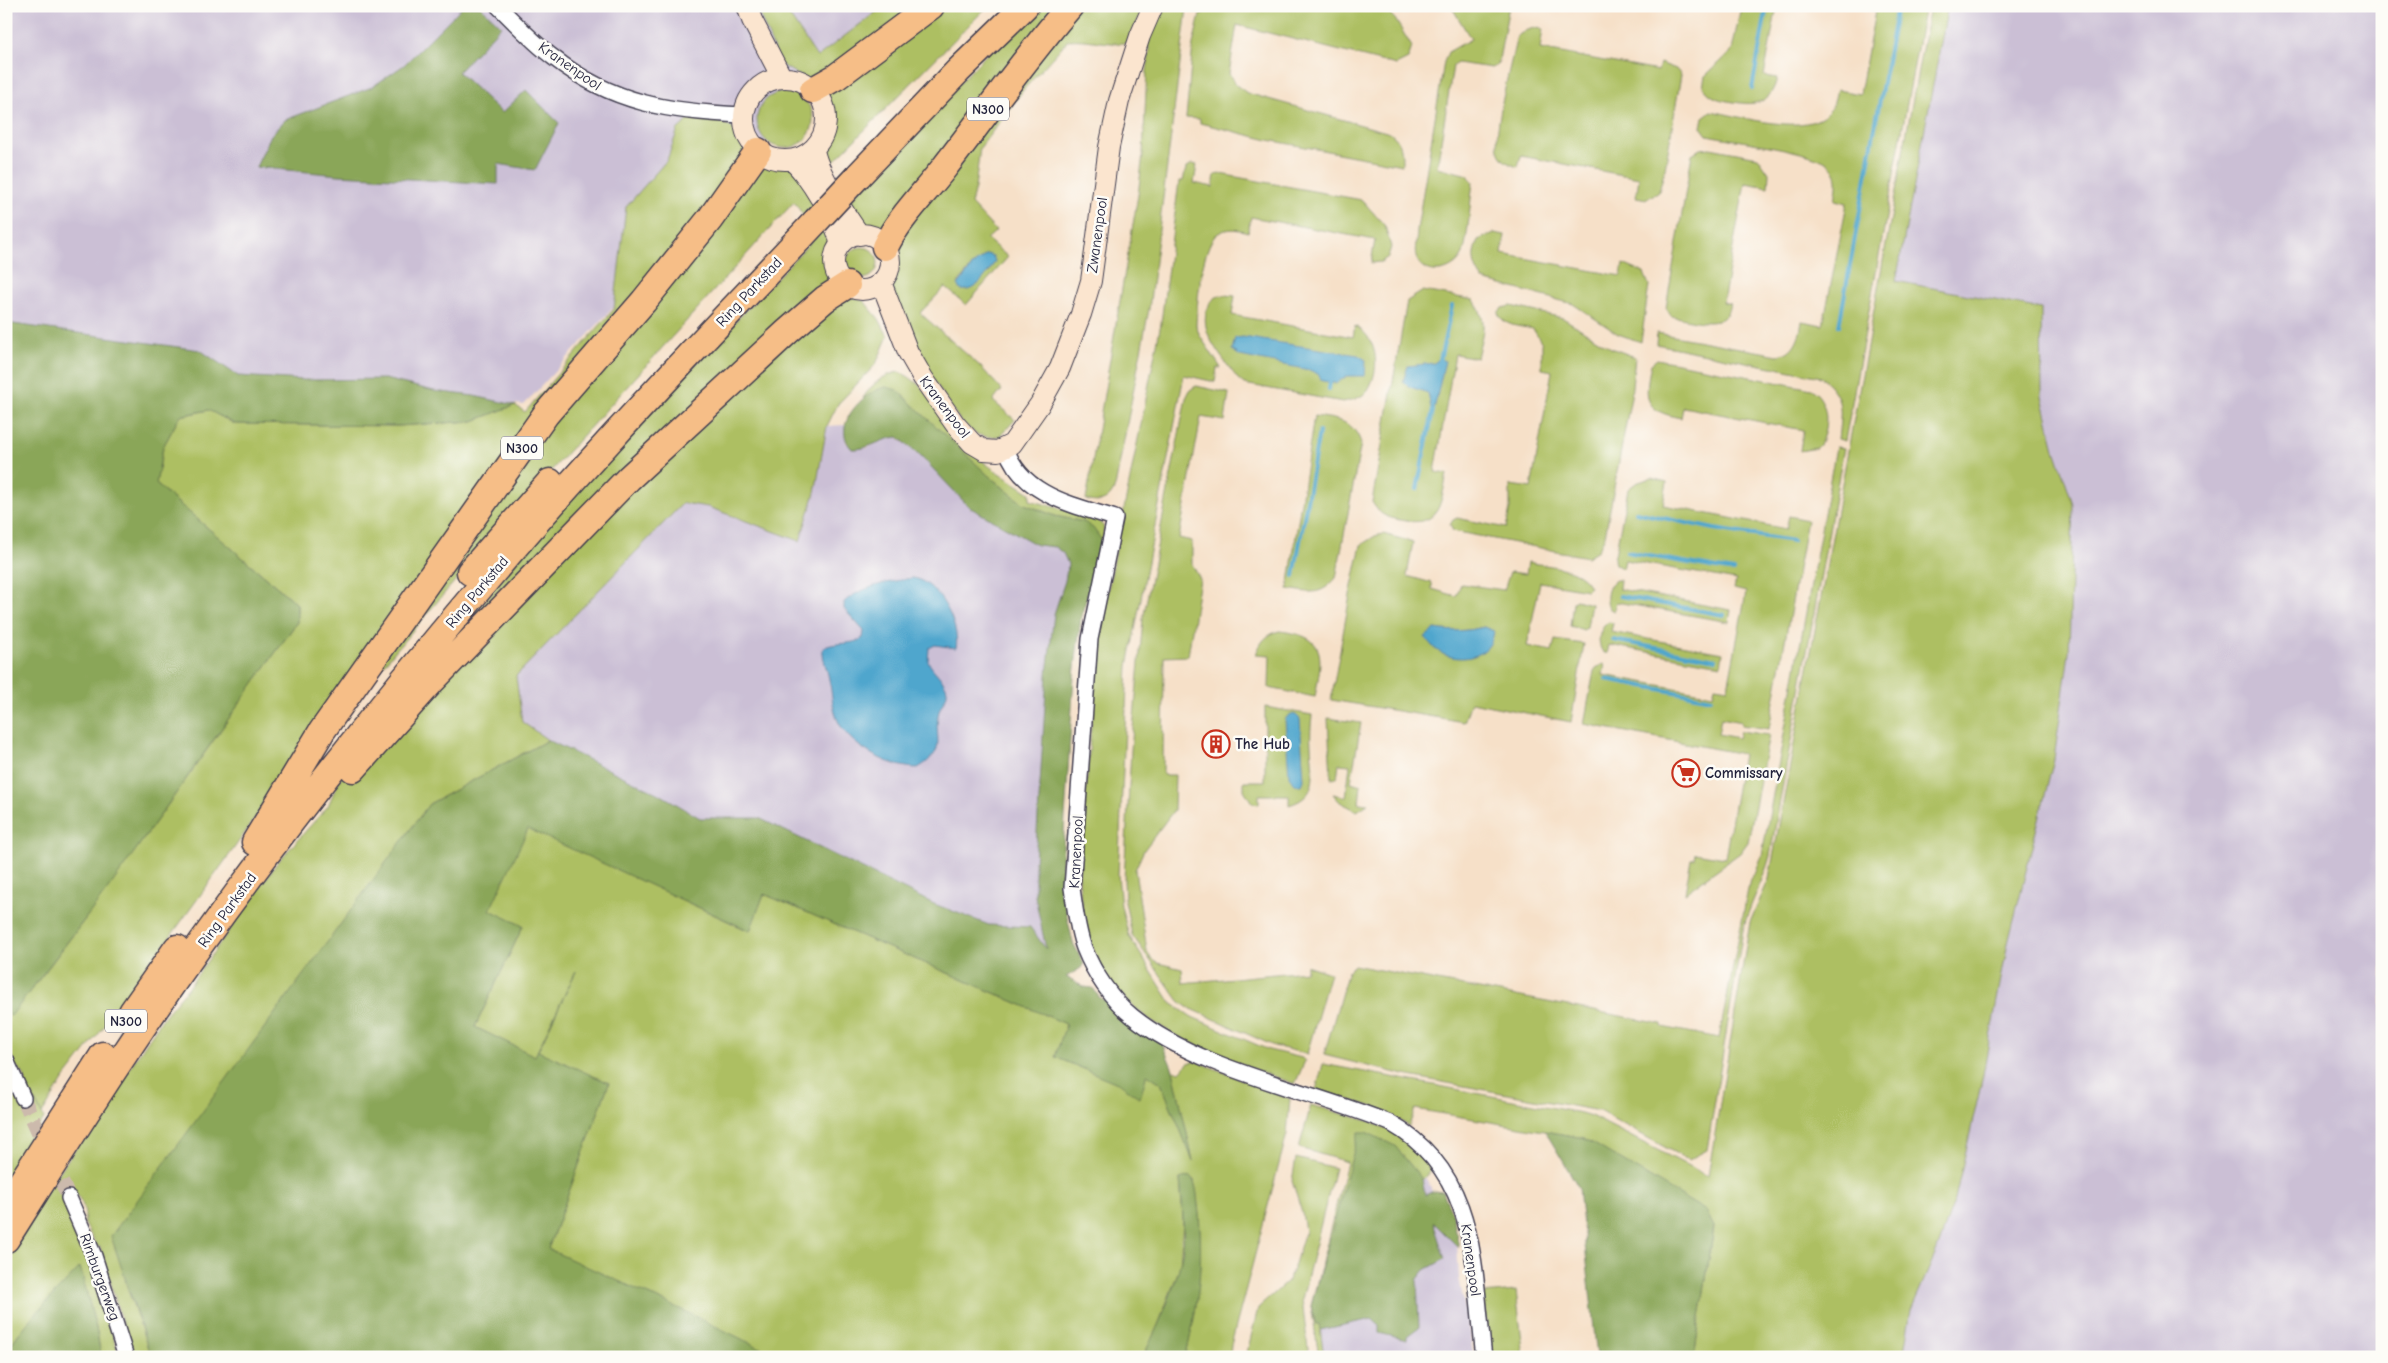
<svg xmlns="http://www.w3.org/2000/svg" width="2388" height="1363" viewBox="0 0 2388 1363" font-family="'Comic Neue',sans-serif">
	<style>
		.industrial { fill: #cbbfd5 }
		.green { fill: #adbf62; stroke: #68704e; fill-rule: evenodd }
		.forest { fill: #8aa658; stroke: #56644a }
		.water { fill: #50a6cd; stroke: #396484 }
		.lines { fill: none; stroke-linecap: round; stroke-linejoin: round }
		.stream { stroke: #50a6cd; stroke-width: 4 }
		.street-tunnel { stroke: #ccbaac; stroke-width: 15; stroke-dasharray: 15 8; stroke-linecap: butt }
		.street-casing { stroke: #423e50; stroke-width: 18 }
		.secondary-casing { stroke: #423e50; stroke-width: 22 }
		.highway-casing { stroke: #423e50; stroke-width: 29 }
		.street { stroke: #fff; stroke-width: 15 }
		.secondary { stroke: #fbe5cf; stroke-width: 20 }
		.highway { stroke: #f6be87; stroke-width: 26 }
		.highway-bridge-casing { stroke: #423e50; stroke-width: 29; stroke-linecap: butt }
		.highway-bridge { stroke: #f6be87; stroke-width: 26 }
		.labels { text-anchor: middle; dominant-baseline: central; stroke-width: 5; stroke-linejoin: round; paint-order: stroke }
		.shield { fill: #fdfcf7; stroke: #646373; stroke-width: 1 }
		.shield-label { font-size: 14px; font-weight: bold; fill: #22223b }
		.street-label { font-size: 15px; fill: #22223b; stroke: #fdfcf7 }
		.poi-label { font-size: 15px; font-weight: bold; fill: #22223b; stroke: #fdfcf7; text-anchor: start }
	</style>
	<rect width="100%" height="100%" fill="#fdfcf7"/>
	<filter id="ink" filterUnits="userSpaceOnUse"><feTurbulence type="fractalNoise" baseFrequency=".02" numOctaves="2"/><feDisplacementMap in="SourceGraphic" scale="10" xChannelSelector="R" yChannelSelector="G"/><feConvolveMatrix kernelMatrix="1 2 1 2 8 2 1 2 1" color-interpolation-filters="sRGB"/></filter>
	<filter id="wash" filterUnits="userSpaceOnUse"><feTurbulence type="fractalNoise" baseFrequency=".0096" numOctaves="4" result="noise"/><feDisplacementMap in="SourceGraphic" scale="20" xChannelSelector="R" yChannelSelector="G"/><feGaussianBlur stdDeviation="1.12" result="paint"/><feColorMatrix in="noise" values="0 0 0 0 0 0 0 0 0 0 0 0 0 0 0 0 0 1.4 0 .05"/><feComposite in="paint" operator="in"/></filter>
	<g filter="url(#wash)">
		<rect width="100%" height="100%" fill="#f6e0c8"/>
		<path class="industrial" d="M 6,6 L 890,6 L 524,405 L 232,377 L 6,328 Z
			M 1948,6 L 2382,6 L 2382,1357 L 1903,1357 L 1911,1310 L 1937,1250 L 1955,1199 L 1982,1080 L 2007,947 L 2069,653 L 2073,504 L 2056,453 L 2042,397 L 2040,309 L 1896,281 Z
			M 845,425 L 846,443 L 867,448 L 888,438 L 897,437 L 922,457 L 969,507 L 1037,545 L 1055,547 L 1063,553 L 1068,564 L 1065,581 L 1054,614 L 1047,674 L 1035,863 L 1035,896 L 1046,950 L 1030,928 L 989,925 L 934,904 L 759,818 L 700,818 L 663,796 L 548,740 L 522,722 L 516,676 L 683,503 L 708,507 L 815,493 L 827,426 Z
			M 1421,1168 L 1457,1242 L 1459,1277 L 1474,1357 L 1322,1357 L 1314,1306 Z"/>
		<path class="green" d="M 756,6 L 783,6 L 817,57 L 884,6 L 923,6 L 842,66 L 807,80 L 780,64 Z
			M 938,6 L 988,6 L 827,168 L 824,148 L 830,131 L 831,109 L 824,93 Z
			M 1038,6 L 1067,6 L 882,237 L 864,229 L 844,206 L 996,44 Z
			M 1076,6 L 1145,6 L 1127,43 C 1107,45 1088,38 1068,40 L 1025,88 L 980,148 L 975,188 L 971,204 L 996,231 L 987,239 L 1008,257 L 966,305 L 945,287 L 920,313 L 980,366 L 1002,390 L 993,401 L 1015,420 L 1000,436 L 988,437 L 976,434 L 961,422 L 919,358 L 890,288 L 895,268 L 893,246 ZM 987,254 L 995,261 L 989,272 L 972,288 L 958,283 L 974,264 Z
			M 1159,6 L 1189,6 L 1187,8 L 1149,309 L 1115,487 C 1109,502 1100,504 1086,500 L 1138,195 L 1143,154 L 1147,70 L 1150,48 L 1143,46 Z
			M 1214,6 L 1383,7 L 1395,19 L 1412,47 L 1408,59 L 1396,65 L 1237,25 L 1229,74 L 1236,85 L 1247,93 L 1390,133 C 1402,142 1402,150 1402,165 L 1268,140 L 1200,123 L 1200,119 L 1186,118 L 1193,44 L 1200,15 Z
			M 1451,6 L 1509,6 L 1498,65 L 1492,68 L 1457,63 L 1453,66 L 1437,167 L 1468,175 L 1473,183 C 1470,201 1468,242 1462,256 C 1454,273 1423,279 1416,257 C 1414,250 1417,238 1417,230 L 1444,62 L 1448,52 L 1471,39 Z
			M 1741,6 L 1777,6 L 1764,76 L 1777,78 C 1771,103 1757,106 1734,102 C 1720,100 1712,99 1703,87 L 1705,76 L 1732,51 Z
			M 1876,6 L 1925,6 L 1845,441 L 1838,439 C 1841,412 1845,396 1821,377 L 1656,344 L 1657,333 L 1778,355 C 1795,353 1800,336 1802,321 L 1823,325 L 1847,203 L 1835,200 C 1837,188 1840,176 1831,166 C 1819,151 1730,140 1707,135 L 1701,127 L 1703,117 L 1711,111 C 1739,116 1810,138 1829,111 C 1834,105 1835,97 1837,90 L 1860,94 Z
			M 1930,6 L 1948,6 L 1896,281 L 2041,309 L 2042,397 L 2056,453 L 2073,504 L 2069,653 L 2054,759 L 2007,947 L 1982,1080 L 1955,1199 L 1937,1250 L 1911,1310 L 1903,1357 L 1694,1357 L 1714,1227 L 1584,1138 L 1415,1109 L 1409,1126 L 1380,1109 L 1316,1090 L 1323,1064 L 1581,1113 L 1591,1116 L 1708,1176 L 1750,922 L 1769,879 Z
			M 1534,28 L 1543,29 L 1540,49 L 1658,71 L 1660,63 L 1676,69 L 1681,75 L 1665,169 L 1659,191 L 1647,199 L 1636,197 L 1639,178 L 1521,156 L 1518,167 C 1509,164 1501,161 1498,150 C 1493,131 1512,59 1517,36 L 1527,30 Z
			M757 120a28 28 0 1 1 56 0a28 28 0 1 1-56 0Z
			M 691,118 C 717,121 743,121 746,154 L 772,163 L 786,165 L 798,171 L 831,235 L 829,262 L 835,284 L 850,296 L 864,301 L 879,319 L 888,336 L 876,364 L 838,404 L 827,426 L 815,493 L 800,541 L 708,507 L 683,503 L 516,676 L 522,722 L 548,740 L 429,804 L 125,1281 L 151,1357 L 132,1357 L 100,1247 L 97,1247 L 84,1222 C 87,1212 82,1200 75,1193 L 70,1195 L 67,1210 L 73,1225 L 77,1225 L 120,1357 L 101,1357 L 97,1332 L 80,1268 L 20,1332 L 6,1351 L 6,1252 L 165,1015 L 188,988 L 277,863 L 328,806 L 339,780 L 557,511 L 817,235 L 794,202 L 512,514 L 386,662 L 318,727 L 235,847 L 124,1001 L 63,1080 L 42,1114 L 34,1099 L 44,1118 L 6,1184 L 6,1074 L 9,1087 L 16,1099 L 26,1092 C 27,1067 17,1073 10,1057 C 3,1042 6,1024 6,1008 L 11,1015 C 112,889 203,754 297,622 L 297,604 L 156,484 L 163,447 L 180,416 L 209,410 L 235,424 L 398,426 L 473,421 L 515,405 L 525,412 L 614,309 L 626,207 L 667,160 L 678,129 Z
			M 1710,148 L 1758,157 L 1769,173 L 1768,187 L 1745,183 L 1723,302 L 1730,304 C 1729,307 1728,313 1726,315 C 1715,329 1685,318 1671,316 L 1666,308 L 1692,154 L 1700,149 Z
			M 1192,164 L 1197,165 L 1194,183 L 1213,187 L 1215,175 L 1220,174 L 1362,200 L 1385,226 L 1391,247 L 1388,257 L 1381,262 L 1371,263 L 1375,240 L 1251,217 L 1248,232 C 1237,229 1227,227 1217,234 C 1201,247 1197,305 1196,326 L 1200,336 L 1221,368 L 1217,368 L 1215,382 L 1184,375 L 1128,666 L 1118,875 L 1121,906 L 1129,936 L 1171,1003 L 1192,1017 L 1269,1050 L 1302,1058 L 1305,1061 L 1295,1084 C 1271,1076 1247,1066 1224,1057 C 1133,1021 1084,981 1079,877 L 1098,640 L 1161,323 L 1179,181 L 1183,181 L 1186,168 Z
			M 1494,233 L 1505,235 L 1502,254 L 1621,276 L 1623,264 L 1644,273 L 1649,285 L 1641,342 L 1618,334 L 1573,304 L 1483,280 C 1473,266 1471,256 1478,240 Z
			M846 263a16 16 0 1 1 32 0a16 16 0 1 1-32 0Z
			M 1423,291 L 1474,300 C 1489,324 1482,332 1477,358 L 1455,354 L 1435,472 L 1447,474 C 1440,506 1440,528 1400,520 C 1385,517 1380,515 1372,502 L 1407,301 Z
			M 1224,295 L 1235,296 L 1232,315 L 1353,337 L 1355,326 C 1377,337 1381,367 1369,388 C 1364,398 1352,400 1343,402 L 1244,384 L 1237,378 C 1224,359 1195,330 1209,306 C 1212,299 1216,296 1224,295 Z
			M 1511,306 L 1563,318 L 1611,348 L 1635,357 L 1631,397 L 1605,536 L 1598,550 L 1587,557 L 1453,531 L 1450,525 L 1453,520 L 1457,518 L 1506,528 L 1510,509 L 1510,485 L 1531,488 L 1552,371 L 1542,369 L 1542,343 L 1533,329 C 1520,326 1504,327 1498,313 L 1502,308 Z
			M 1657,359 L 1812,389 C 1830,404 1828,425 1820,445 L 1817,448 L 1800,451 L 1803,430 L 1683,407 L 1681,418 C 1643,411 1644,398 1651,364 Z
			M 899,372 C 927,382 949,426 968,448 C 985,466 1009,479 1030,493 L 1030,500 L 1097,519 L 1104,527 L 1103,542 L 1084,522 L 1055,516 L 1022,503 L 989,476 L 863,398 C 872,384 882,375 899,372 Z
			M 1196,386 L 1229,393 L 1225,421 L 1201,417 L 1179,538 L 1192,541 L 1192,564 L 1200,579 L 1188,656 L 1164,657 L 1163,775 L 1175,775 L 1174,810 L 1144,850 L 1135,870 L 1147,951 L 1151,959 L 1158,963 L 1182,969 L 1183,983 L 1306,971 L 1306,965 L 1330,973 L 1307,1054 L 1274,1046 L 1187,1007 L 1179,1001 L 1132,935 L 1125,902 L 1124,880 L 1131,750 L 1143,619 L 1186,398 L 1190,390 Z
			M 1314,416 C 1336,419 1354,420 1361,443 L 1336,578 C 1321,596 1310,593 1288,589 Z
			M 1836,447 L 1844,448 L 1770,856 C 1763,882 1749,905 1743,930 L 1707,1150 L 1688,1160 L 1599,1111 L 1404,1075 L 1324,1055 L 1348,971 L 1354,965 L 1662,1024 L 1662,1027 L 1719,1038 L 1750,879 L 1756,872 L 1762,855 Z
			M 1651,478 L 1667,482 L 1663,505 L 1786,529 L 1789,516 L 1807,520 L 1769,729 L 1741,725 L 1741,722 L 1721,718 L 1718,734 L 1738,738 L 1740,731 L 1769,735 L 1748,842 L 1740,853 L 1685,893 L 1691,859 L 1694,859 L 1695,853 L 1725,858 L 1743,754 L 1584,724 L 1594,671 L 1596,668 L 1603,664 L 1605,665 L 1603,675 L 1713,695 L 1715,686 L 1728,688 L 1746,592 L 1734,589 L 1736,580 L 1625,560 L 1623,569 L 1615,564 L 1614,560 L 1628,489 L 1636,483 Z
			M 1383,534 L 1413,542 L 1407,576 L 1432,583 L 1432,589 L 1456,596 L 1461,584 L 1504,590 L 1510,572 L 1526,574 L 1528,562 C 1549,567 1580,566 1590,587 L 1587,590 L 1540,582 L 1527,646 L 1552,651 L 1555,640 L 1584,644 L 1571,722 L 1471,702 L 1464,722 L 1331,700 L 1350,595 L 1361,545 L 1375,536 ZM 1484,627 L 1432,646 L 1435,629 C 1453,632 1467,631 1484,627 Z
			M 1616,580 L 1620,580 L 1619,589 L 1731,610 L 1729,622 L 1616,602 L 1614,611 L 1610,609 C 1604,601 1607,584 1616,580 Z
			M 1576,600 L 1591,604 L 1587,627 L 1584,630 L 1570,626 L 1573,602 Z
			M 1609,622 L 1613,623 L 1611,632 L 1723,653 L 1721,665 L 1609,645 L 1607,654 L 1603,652 C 1596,644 1599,627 1609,622 Z
			M 1279,631 C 1329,636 1322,657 1315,697 L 1269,688 L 1270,655 L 1256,654 C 1261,641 1266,635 1279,631 Z
			M 1265,707 L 1312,715 C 1311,725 1310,736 1311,746 C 1312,772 1321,796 1289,805 L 1289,795 L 1259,795 L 1259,804 L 1252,803 L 1244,790 L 1244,781 L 1265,781 Z
			M 1328,718 L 1361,723 L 1351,782 L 1361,785 L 1359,803 L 1368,804 L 1357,811 L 1340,802 L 1333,794 L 1346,797 L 1350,765 L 1339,764 L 1337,778 L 1331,778 Z
			M 528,828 L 749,931 L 764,894 L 1066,1024 L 1114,1051 L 1161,1083 L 1192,1157 L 1173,1070 L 1180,1072 L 1188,1063 L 1196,1061 L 1290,1099 L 1287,1134 L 1231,1345 L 1230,1357 L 1185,1357 C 1201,1298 1205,1240 1194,1180 L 1180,1179 L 1183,1220 L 1180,1267 L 1157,1328 L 1143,1357 L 776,1357 L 548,1249 L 609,1083 L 535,1057 L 475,1027 L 523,926 L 489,910 Z
			M 1311,1105 L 1372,1122 L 1404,1138 L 1427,1160 L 1430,1171 L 1317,1305 L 1324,1357 L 1319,1357 L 1311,1306 L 1347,1162 L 1299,1148 Z
			M 1296,1158 L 1335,1168 L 1302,1299 L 1309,1357 L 1246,1357 L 1258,1308 L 1287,1282 L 1294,1267 L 1305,1231 L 1302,1213 L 1292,1181 Z
			M 1516,1291 L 1524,1357 L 1490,1357 L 1483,1294 Z"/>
		<path class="forest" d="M 463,6 L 480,6 L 501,26 L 458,72 L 502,113 L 526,90 L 559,123 L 535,170 L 498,164 L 498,184 L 339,175 L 256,167 L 271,135 L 285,120 L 372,87 L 404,65 Z
			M 6,323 L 200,350 L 238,376 L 304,380 L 385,379 L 434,391 L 474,396 L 515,405 L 473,421 L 398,426 L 235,424 L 208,410 L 180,416 L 163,447 L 156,484 L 297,604 L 297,622 L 111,885 L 11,1016 L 6,1008 Z
			M 886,387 L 897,390 L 989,476 L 1022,503 L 1055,516 L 1084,522 L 1093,528 L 1103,542 L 1081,617 L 1074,676 L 1062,864 L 1062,893 L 1073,943 L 1084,963 L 1081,968 L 1066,977 L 1084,987 L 1093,988 L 1099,997 L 1118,1008 L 1161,1041 L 1173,1070 L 1193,1161 L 1161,1083 L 1147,1074 L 1140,1098 L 1120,1084 L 1055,1057 L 1066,1024 L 764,894 L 750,931 L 528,829 L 490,910 L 523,926 L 475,1027 L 535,1056 L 576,971 L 538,1051 L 609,1083 L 548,1249 L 680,1309 L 779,1357 L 151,1357 L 111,1236 L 429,804 L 548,740 L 663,796 L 700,818 L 759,818 L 934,904 L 989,925 L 1030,927 L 1046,949 L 1035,896 L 1035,863 L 1047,674 L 1054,614 L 1065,581 L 1068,564 L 1063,553 L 1055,547 L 1037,545 L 969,507 L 922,457 L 898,437 C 881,438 869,450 852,449 C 830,426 862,392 886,387 Z
			M 1545,1131 L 1584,1138 L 1706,1211 L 1714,1227 L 1694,1357 L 1597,1357 L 1579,1188 Z
			M 1359,1132 L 1366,1132 L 1395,1146 L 1422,1179 L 1425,1195 L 1434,1191 L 1443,1192 L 1453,1215 L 1459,1248 L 1433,1222 L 1445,1259 L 1425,1270 L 1417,1280 L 1419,1327 L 1407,1336 L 1407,1340 L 1379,1333 L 1379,1325 L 1372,1319 L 1320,1330 L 1319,1325 L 1316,1325 L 1311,1306 Z
			M 1190,1176 C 1197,1183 1197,1196 1198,1205 C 1204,1256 1199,1305 1186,1354 L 1185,1357 L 1143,1357 C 1157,1328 1171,1298 1179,1268 C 1187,1240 1182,1207 1180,1179 Z
			M 80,1267 L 97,1332 L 101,1357 L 6,1357 C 6,1340 66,1283 80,1267 Z"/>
		<path class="water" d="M 987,254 L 993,256 L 995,261 C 989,272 974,296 959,289 L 958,285 L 974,264 Z
			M 1243,337 L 1358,355 L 1366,360 L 1365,376 L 1347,376 L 1336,383 L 1322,381 L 1318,374 L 1309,370 L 1240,356 L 1232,350 L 1235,338 Z
			M 1439,359 L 1445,361 L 1434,410 L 1431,409 L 1428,393 L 1410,387 L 1403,382 L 1408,366 L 1434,363 Z
			M 912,578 C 937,580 961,625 956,648 L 935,645 L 929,648 L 928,661 C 932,671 945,679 947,690 C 948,698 941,704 939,711 C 932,738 950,749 918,768 C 890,768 850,747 838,721 C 832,707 832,692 829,679 C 827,668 822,659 823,648 C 836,641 851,646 863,638 L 864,631 L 844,609 L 844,602 C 862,586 889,582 912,578 Z
			M 1484,627 L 1494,631 C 1492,655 1466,663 1445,655 C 1436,651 1430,644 1425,637 L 1435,629 C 1453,632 1467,631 1484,627 Z
			M 1291,714 L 1296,715 L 1300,719 L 1304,780 L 1302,785 C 1294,786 1293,782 1289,776 L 1285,719 Z"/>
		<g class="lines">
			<path class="stream" d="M 1752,89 L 1767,6
				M 1839,326 L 1897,6
				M 1440,360 L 1452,306
				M 1329,389 L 1330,382
				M 1417,489 L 1433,410
				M 1636,512 L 1714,529 L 1793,541
				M 1627,552 L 1734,571
				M 1294,576 L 1319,432
				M 1620,596 L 1724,615
				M 1613,640 L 1716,659
				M 1606,679 L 1711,699"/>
		</g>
	</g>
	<g filter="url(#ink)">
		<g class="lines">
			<path class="street-tunnel" d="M 23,1098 L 69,1198"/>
			<g class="street-casing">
				<path id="street" d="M 498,6 C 516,24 534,43 554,58 C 613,104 671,112 743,115
					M 1006,448 C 1021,495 1073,505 1115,518 L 1090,639 L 1072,888 C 1075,908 1077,929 1084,948 C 1094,973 1111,999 1132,1016 C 1198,1070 1310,1090 1390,1123 C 1479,1173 1473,1267 1484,1357
					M 6,1060 L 23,1098
					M 69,1198 L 94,1256 L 126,1357"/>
			</g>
			<g class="secondary-casing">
				<path id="secondary" d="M 747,6 L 752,20 L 782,78
					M744 119a41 41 0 1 1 82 0a41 41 0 1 1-82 0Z
					M 814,148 C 815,168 847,218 860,235
					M 791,160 C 806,170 840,227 840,245
					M834 262a28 28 0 1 1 56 0a28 28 0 1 1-56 0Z
					M 881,282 L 908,352 L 923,378 L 955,424 L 972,443 L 984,450 L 998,451 L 1012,444 L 1040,404 L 1060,368 L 1081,314 L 1091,281 L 1109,147 L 1119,101 L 1140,36 L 1153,6"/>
			</g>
			<g class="highway-casing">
				<path id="highway" d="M 813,90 L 836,77 L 931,6
					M 858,176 L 958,71 L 1025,6
					M 885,247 C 899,218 924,194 944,168 C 986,114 1025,58 1070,6
					M 470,572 L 550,482
					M 353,769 L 431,682 L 629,478 L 787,332 L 825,299 L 847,285
					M 255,842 L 322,731 L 546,414 L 644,301 L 710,219 L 758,151
					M 132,1012 L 177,948
					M 12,1197 L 103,1055
					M 6,1239 C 46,1176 85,1113 126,1052 C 235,888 357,733 484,583 C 589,458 704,340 816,221"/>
			</g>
			<use href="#street" class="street"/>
			<use href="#secondary" class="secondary"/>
			<use href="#highway" class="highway"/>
			<g class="highway-bridge-casing">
				<path id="highway-bridge" d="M 816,221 L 858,176"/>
			</g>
			<use href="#highway-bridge" class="highway-bridge"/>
		</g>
	</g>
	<defs>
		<g id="building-ring" transform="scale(1.4375)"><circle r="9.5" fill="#fdfcf7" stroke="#c8321e" stroke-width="1.5"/><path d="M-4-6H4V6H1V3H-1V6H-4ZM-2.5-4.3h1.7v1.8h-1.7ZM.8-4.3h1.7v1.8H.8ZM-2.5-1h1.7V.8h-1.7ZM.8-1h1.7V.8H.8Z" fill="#c8321e"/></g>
		<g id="supermarket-ring" transform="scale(1.4375)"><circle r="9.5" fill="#fdfcf7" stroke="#c8321e" stroke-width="1.5"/><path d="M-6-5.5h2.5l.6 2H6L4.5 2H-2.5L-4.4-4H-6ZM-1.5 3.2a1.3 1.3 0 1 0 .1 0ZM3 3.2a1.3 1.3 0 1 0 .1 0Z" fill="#c8321e"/></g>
	</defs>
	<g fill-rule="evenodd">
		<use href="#building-ring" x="1216" y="744"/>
		<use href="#supermarket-ring" x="1686" y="773"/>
	</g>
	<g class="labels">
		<g class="shield">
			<rect x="967" y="97.5" width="42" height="23" rx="4"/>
			<rect x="501" y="436.5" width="42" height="23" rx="4"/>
			<rect x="105" y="1009.5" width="42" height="23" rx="4"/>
		</g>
		<g class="shield-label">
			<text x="988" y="109">N300</text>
			<text x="522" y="448">N300</text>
			<text x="126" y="1021">N300</text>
		</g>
		<g class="street-label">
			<text transform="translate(570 66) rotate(35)">Kranenpool</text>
			<text transform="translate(1097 235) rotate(-82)">Zwanenpool</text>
			<text transform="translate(749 292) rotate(-47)">Ring Parkstad</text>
			<text transform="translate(945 407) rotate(53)">Kranenpool</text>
			<text transform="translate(477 592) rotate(-50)">Ring Parkstad</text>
			<text transform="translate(1076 852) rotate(-87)">Kranenpool</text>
			<text transform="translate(227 910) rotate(-54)">Ring Parkstad</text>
			<text transform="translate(1471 1260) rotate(82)">Kranenpool</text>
			<text transform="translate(100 1277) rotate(70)">Rimburgerweg</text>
		</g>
		<g class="poi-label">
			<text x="1235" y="744">The Hub</text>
			<text x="1705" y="773">Commissary</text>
		</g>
	</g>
	<rect width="2388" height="1363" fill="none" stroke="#fdfcf7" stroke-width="25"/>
</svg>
